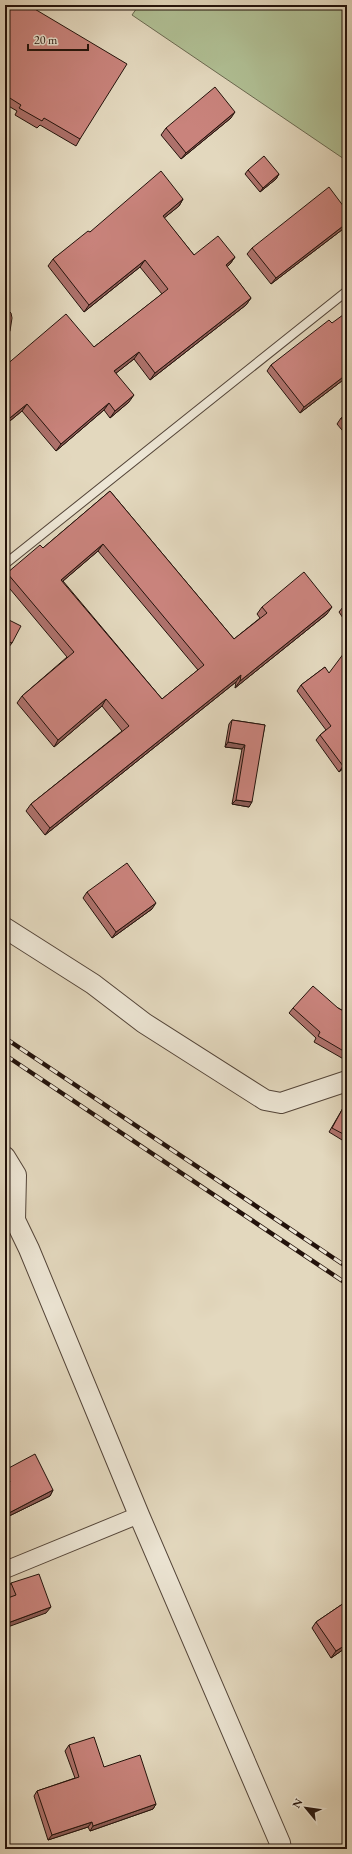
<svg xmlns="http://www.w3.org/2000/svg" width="352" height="1854" viewBox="0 0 352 1854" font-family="'EB Garamond',serif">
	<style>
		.green { fill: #b0bf94; stroke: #6a6850 }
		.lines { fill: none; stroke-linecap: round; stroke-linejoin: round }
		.service-casing { stroke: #534438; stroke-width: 10 }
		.minor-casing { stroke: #534438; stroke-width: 18 }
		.tertiary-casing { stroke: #534438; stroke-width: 22 }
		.service { stroke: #ede6d5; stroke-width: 8 }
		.minor { stroke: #ede6d5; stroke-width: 16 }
		.tertiary { stroke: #ede6d5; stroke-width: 20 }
		.rail-casing { stroke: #23120b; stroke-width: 4.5 }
		.rail { stroke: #ede6d5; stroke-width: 3; stroke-dasharray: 9; stroke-linecap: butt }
		.wall { fill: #ad716b; stroke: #23120b; fill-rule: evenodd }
		.shaded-wall { fill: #8d5c57; stroke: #23120b }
		.building { fill: #c9837c; stroke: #23120b; fill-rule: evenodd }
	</style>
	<rect width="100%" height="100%" fill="#e3d8be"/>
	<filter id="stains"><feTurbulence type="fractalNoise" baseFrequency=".005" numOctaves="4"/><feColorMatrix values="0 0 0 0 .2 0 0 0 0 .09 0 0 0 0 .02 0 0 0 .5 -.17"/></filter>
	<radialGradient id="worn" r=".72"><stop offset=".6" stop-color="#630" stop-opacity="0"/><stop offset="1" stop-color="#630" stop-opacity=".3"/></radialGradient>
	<path class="green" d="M 139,5 L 347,5 L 347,161 L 132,15 Z"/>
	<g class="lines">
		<g class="service-casing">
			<path id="service" d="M 5,564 L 347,291"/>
		</g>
		<g class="minor-casing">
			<path id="minor" d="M 5,1570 L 139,1515"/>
		</g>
		<g class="tertiary-casing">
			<path id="tertiary" d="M 5,928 L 93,984 L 144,1023 L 265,1100 L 281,1103 L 347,1081
				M 5,1157 L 16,1175 L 15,1220 L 29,1249 L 139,1515 L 280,1843 L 281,1849"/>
		</g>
		<use href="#service" class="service"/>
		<use href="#minor" class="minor"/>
		<use href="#tertiary" class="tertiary"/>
		<g class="rail-casing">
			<path id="rail" d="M 5,1038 L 347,1267
				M 5,1055 L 347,1284"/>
		</g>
		<use href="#rail" class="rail"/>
	</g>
	<path class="wall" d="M 5,5 L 33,8 L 80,139 L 76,146 L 40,125 L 37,128 L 15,115 L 17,111 L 5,104 Z
		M 231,118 L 181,159 L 161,135 L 166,128 Z
		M 248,170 L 279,174 L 276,179 L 260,192 L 245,174 Z
		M 183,199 L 179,206 L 164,218 L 194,255 L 235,257 L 230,264 L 227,267 L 251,298 L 246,305 L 150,380 L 134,359 L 116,373 L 129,402 L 110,418 L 104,410 L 56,451 L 22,411 L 5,425 L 5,366 L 94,347 L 162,294 L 140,267 L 84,312 L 48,266 L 53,259 L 90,232 Z
		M 347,211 L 347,226 L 271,284 L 247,254 L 252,248 Z
		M 332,323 L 347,377 L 300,413 L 267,371 L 271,365 Z
		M 347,414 L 347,436 L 337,424 L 341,418 Z
		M 110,491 L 234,639 L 260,618 L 257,614 L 262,607 L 327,614 L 235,688 L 236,682 L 45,835 L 26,811 L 31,804 L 122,731 L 102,706 L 54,747 L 17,703 L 22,696 L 67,657 L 5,583 L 5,576 L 7,573 L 43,548 ZM 98,551 L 198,670 L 162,699 L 63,581 Z
		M 347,603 L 347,624 L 339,612 L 343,607 Z
		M 5,618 L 12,643 L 8,648 L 5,646 Z
		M 325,667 L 347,765 L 339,772 L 316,740 L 320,735 L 326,730 L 297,691 L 301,685 Z
		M 232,720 L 265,725 L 249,807 L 232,804 L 242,749 L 225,747 L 229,724 Z
		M 87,892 L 152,909 L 112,938 L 83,898 Z
		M 293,1008 L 338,1008 L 347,1013 L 347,1061 L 314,1042 L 316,1038 L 289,1013 Z
		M 343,1108 L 347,1111 L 347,1143 L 329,1132 Z
		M 5,1470 L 53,1490 L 50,1496 L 5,1518 Z
		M 11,1583 L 46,1613 L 10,1598 L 7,1589 Z
		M 347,1595 L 347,1647 L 331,1658 L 312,1628 L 316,1622 L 347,1601 L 345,1598 Z
		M 69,1745 L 104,1767 L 156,1804 L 153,1809 L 90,1831 L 88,1827 L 48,1840 L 34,1796 L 37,1791 L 75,1778 L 65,1751 Z"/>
	<path class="shaded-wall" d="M 235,112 L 231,118 L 181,159 L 186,153 Z
		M 279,174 L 276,179 L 260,192 L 263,188 Z
		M 183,199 L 179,206 L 158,223 L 163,216 Z
		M 347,223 L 347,226 L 271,284 L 276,278 Z
		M 235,257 L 230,264 L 221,272 L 226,265 Z
		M 145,260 L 140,267 L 84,312 L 89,305 Z
		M 251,298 L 246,305 L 150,380 L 155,373 Z
		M 10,331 L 7,335 L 5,335 L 5,332 Z
		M 139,352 L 134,359 L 110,378 L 114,371 Z
		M 347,374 L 347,377 L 300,413 L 304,407 Z
		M 134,395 L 129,402 L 110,418 L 115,411 Z
		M 109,403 L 104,410 L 56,451 L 61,444 Z
		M 27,404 L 22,411 L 5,425 L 5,422 Z
		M 103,544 L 98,551 L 56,587 L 61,580 Z
		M 332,607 L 327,614 L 235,688 L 240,681 Z
		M 241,675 L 236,682 L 45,835 L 50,828 Z
		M 106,699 L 102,706 L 54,747 L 58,740 Z
		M 228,742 L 245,745 L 242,749 L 225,747 Z
		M 347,763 L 347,765 L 339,772 L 343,766 Z
		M 236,800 L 252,802 L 249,807 L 232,804 Z
		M 156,903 L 152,909 L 112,938 L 116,932 Z
		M 53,1490 L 50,1496 L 5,1518 L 5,1515 Z
		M 51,1607 L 46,1613 L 5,1628 L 5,1624 Z
		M 347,1644 L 347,1647 L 331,1658 L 336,1651 Z
		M 156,1804 L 153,1809 L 90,1831 L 93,1826 Z
		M 92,1822 L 88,1827 L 48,1840 L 52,1835 Z"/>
	<path class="building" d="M 5,5 L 34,5 L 33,8 L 127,64 L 80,139 L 44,118 L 42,121 L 19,108 L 21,105 L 5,95 L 5,84 L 6,81 L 5,81 Z
		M 215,87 L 235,112 L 186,153 L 166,128 Z
		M 264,156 L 279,174 L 263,188 L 248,170 Z
		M 161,171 L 183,199 L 163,216 L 194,255 L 218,236 L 235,257 L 226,265 L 251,298 L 155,373 L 139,352 L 114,371 L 134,395 L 115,411 L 109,403 L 61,444 L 27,404 L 5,422 L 5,366 L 66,314 L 94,347 L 168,289 L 145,260 L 89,305 L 53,259 L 88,231 L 90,232 Z
		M 329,187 L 347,211 L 347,223 L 276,278 L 252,248 Z
		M 5,308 L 7,309 L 11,313 L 12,318 L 10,331 L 5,332 Z
		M 347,312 L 347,374 L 304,407 L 271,365 L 329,320 L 332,323 Z
		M 347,414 L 347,426 L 341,418 Z
		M 110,491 L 234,639 L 267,613 L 262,607 L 304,572 L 332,607 L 240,681 L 241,675 L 50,828 L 31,804 L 129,726 L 106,699 L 58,740 L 22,696 L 74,652 L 7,573 L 40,545 L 43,548 ZM 103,544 L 204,665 L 162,699 L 61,580 Z
		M 347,603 L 347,613 L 343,607 Z
		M 5,618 L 21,626 L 12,643 L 5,640 Z
		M 347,649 L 347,763 L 343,766 L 320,735 L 331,726 L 301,685 L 325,667 L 329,673 Z
		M 232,720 L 265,725 L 252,802 L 236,800 L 245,745 L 228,742 Z
		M 127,863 L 156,903 L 116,932 L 87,892 Z
		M 313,986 L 338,1008 L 347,1013 L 347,1053 L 318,1036 L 320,1032 L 293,1008 Z
		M 343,1108 L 347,1111 L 347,1136 L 332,1128 Z
		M 35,1454 L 53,1490 L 5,1515 L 5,1484 L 10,1482 L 5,1472 L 5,1470 Z
		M 39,1574 L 51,1607 L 5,1624 L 5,1599 L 16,1595 L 11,1583 Z
		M 347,1601 L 347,1644 L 336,1651 L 316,1622 Z
		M 94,1737 L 104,1767 L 140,1755 L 156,1804 L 93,1826 L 92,1822 L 52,1835 L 37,1791 L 79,1777 L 69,1745 Z"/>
	<rect width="352" height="1854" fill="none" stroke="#e3d8be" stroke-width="20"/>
	<rect x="6" y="6" width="340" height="1842" fill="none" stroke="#23120b" stroke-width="2"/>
	<rect x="10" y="10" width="332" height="1834" fill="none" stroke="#23120b"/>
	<g transform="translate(306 1808) rotate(299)" stroke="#ede6d5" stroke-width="3" paint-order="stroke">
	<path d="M0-3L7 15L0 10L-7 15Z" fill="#23120b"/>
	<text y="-6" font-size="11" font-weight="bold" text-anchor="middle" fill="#23120b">N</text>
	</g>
	<path d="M28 44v6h60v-6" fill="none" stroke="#23120b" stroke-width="2"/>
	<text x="34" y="44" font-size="12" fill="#23120b" stroke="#ede6d5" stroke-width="3" paint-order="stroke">20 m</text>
	<rect width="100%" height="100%" filter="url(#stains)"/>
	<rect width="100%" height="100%" fill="url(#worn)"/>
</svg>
